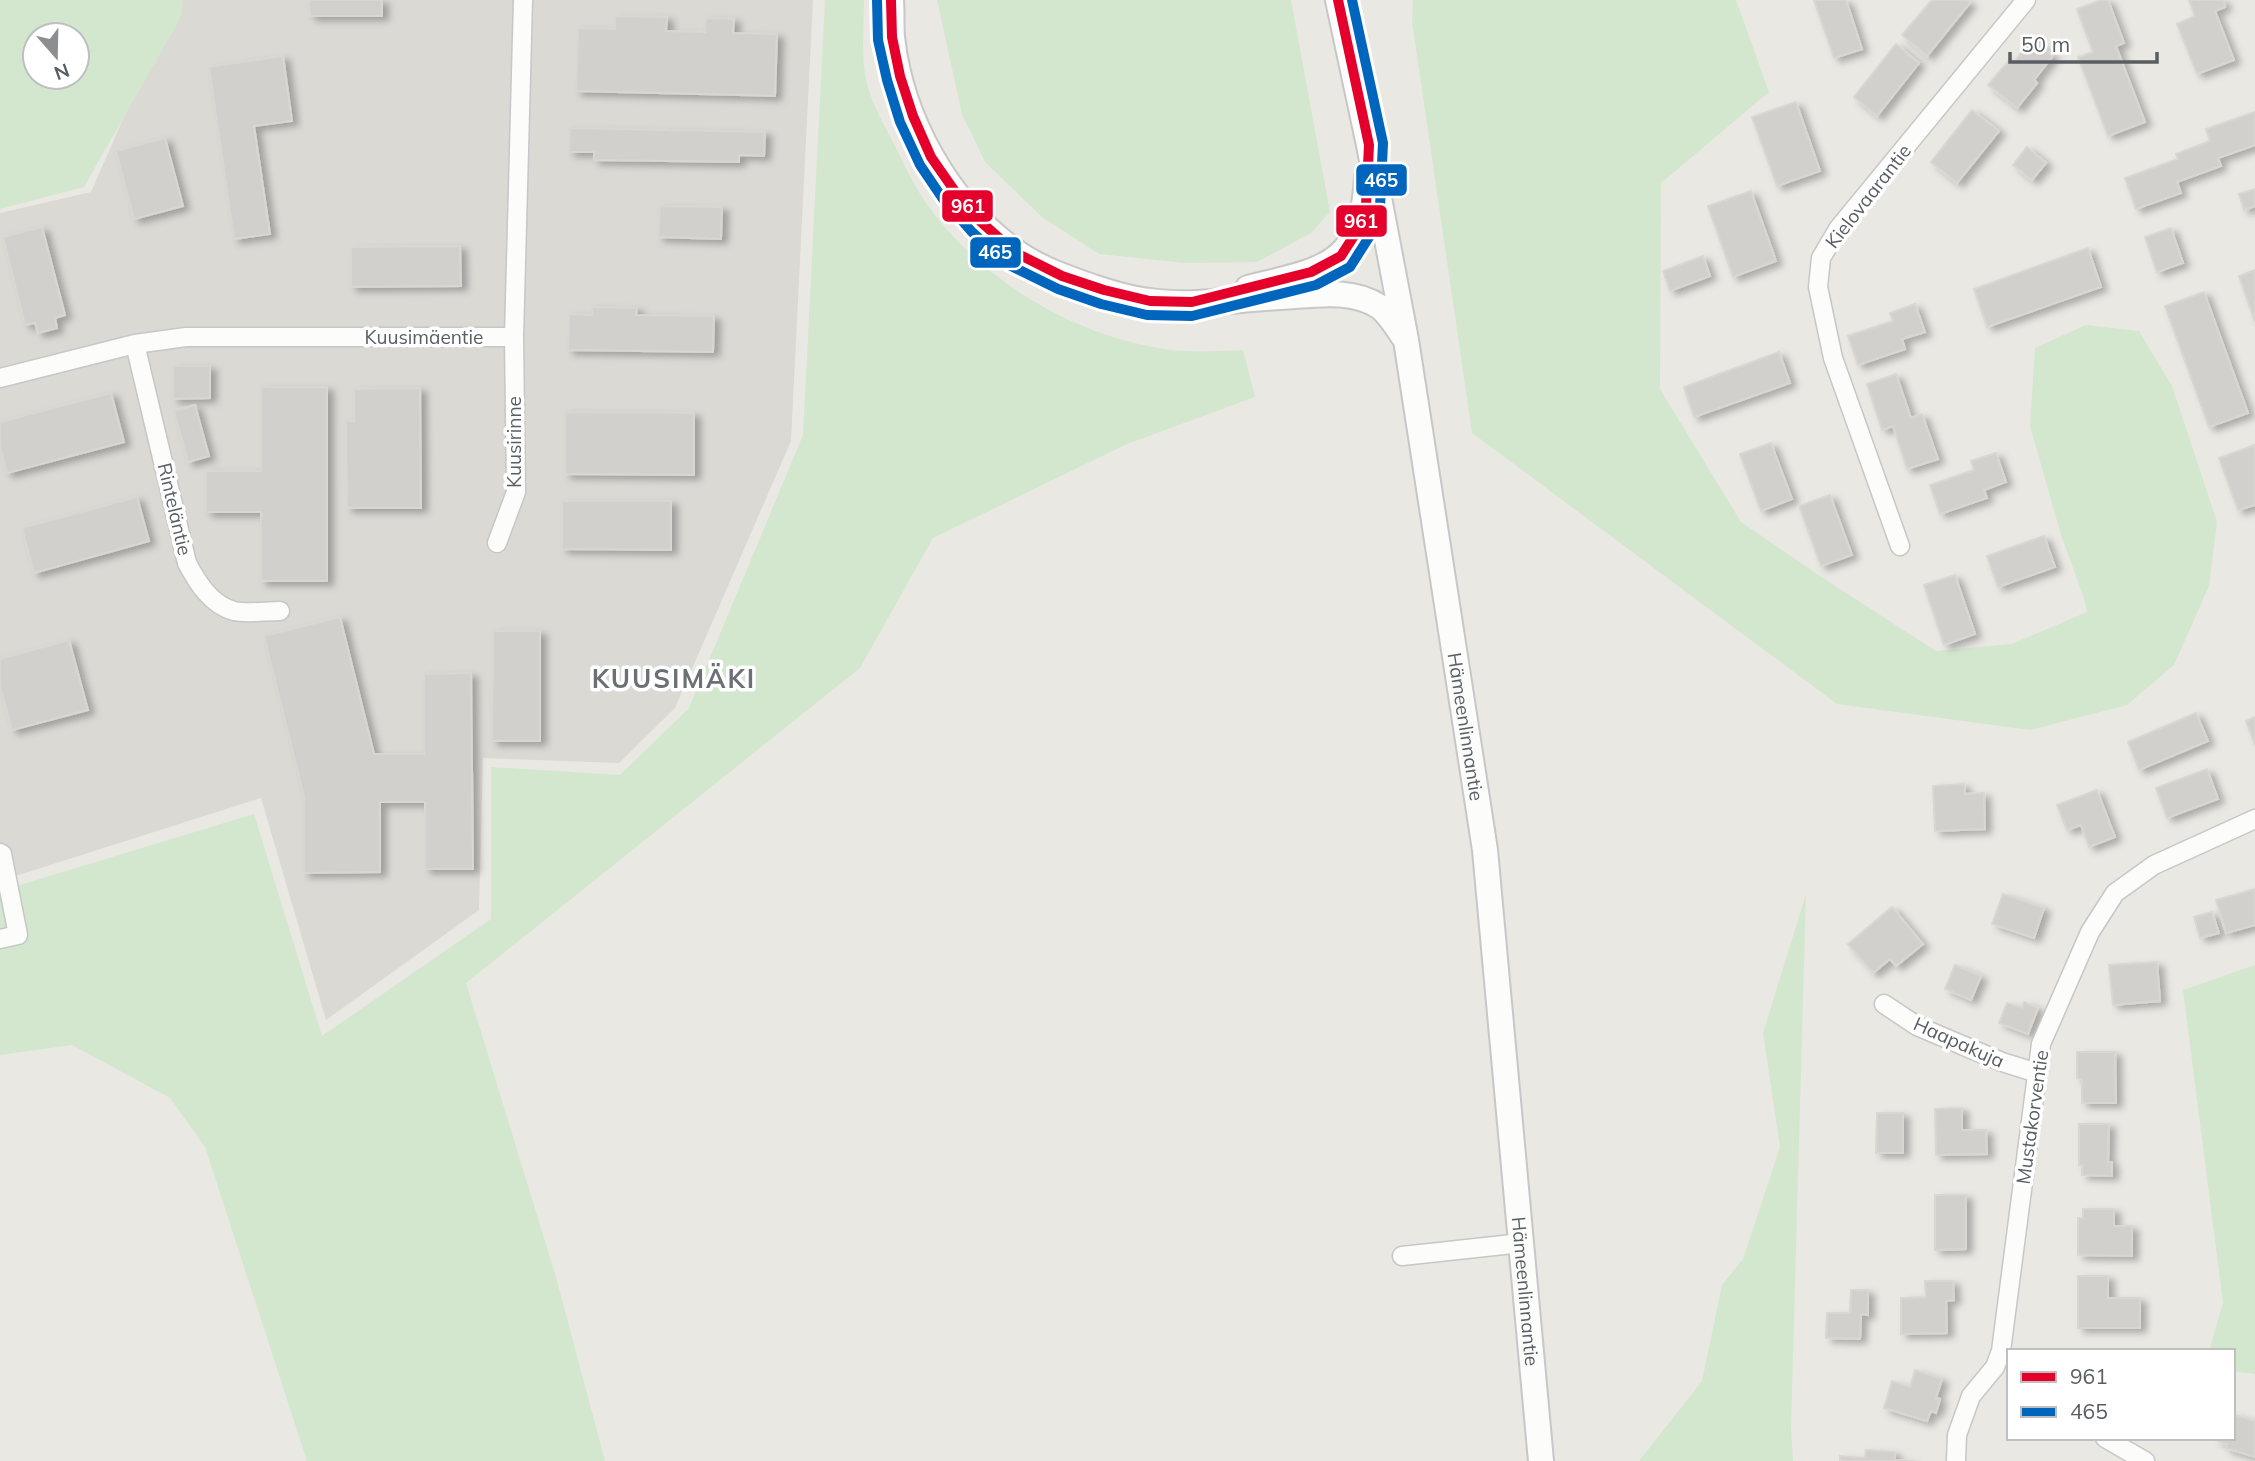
<svg xmlns="http://www.w3.org/2000/svg" width="2255" height="1461" viewBox="0 0 2255 1461" font-family="Mulish,sans-serif">
	<style>
		.industrial { fill: #dbd9d4 }
		.green { fill: #d3e7ce; fill-rule: evenodd }
		.building { fill: #d2d0cd; stroke: #dad7d2; stroke-width: 2; filter: url(#shadow) }
		.lines { fill: none; stroke-linecap: round; stroke-linejoin: round }
		.minor-casing { stroke: #c6c7c6; stroke-width: 21 }
		.secondary-casing { stroke: #c7c7c7; stroke-width: 28 }
		.minor { stroke: #fcfcfb; stroke-width: 18 }
		.secondary { stroke: #fcfcfb; stroke-width: 24 }
		.bus-1-casing { stroke: #fff; stroke-width: 16 }
		.bus-2-casing { stroke: #fff; stroke-width: 16 }
		.bus-1 { stroke: #e4002b; stroke-width: 10 }
		.bus-2 { stroke: #0065bd; stroke-width: 10 }
		.labels { text-anchor: middle; dominant-baseline: central; stroke-width: 7; stroke-linejoin: round; paint-order: stroke }
		.street-label { font-size: 19px; fill: #595e62; stroke: #fff }
		.district-label { font-size: 26px; font-weight: bold; letter-spacing: 2px; fill: #6a7074; stroke: #fff }
		.line-badge { stroke: #fff; stroke-width: 2.5 }
		.badge-label { font-size: 19px; text-anchor: middle; font-weight: bold; fill: #fff }
	</style>
	<defs>
		<filter id="shadow"><feDropShadow dx="6" dy="4" stdDeviation="3.5" flood-color="#0004"/></filter>
	</defs>
	<rect width="100%" height="100%" fill="#eae8e3"/>
	<path class="industrial" d="M 172,0 L 813,0 L 791,441 L 675,708 L 619,763 L 483,758 L 479,910 L 326,1020 L 261,798 L 0,881 L 0,213 L 91,192 L 171,9 Z"/>
	<path class="green" d="M 0,0 L 183,0 L 181,17 L 84,187 L 0,209 ZM 35,35 L 77,35 L 77,77 L 35,77 Z
		M 825,0 L 864,0 C 864,24 861,56 866,79 C 872,106 886,128 898,152 C 906,169 915,187 926,203 C 981,280 1070,334 1164,349 C 1190,353 1217,351 1243,350 L 1255,397 L 1127,444 L 933,538 L 860,668 L 466,983 L 556,1277 L 605,1461 L 307,1461 L 205,1147 L 170,1098 L 72,1045 L 0,1055 L 0,891 L 254,814 L 322,1036 L 491,919 L 491,767 L 620,775 L 689,708 L 803,435 Z
		M 937,0 L 1291,0 L 1330,212 L 1311,233 L 1257,262 L 1186,263 L 1099,254 L 1042,217 L 985,162 L 962,114 Z
		M 1413,0 L 1736,0 L 1769,92 L 1661,183 L 1660,389 L 1741,522 L 1826,580 L 1936,651 L 2012,644 L 2087,612 L 2084,598 L 2061,535 L 2030,426 L 2035,348 L 2086,325 L 2139,331 L 2172,386 L 2217,522 L 2209,586 L 2174,665 L 2127,705 L 2030,730 L 1837,704 L 1472,433 L 1412,21 Z
		M 1806,894 L 1791,1428 L 1793,1461 L 1639,1461 L 1702,1381 L 1722,1285 L 1743,1259 L 1780,1147 L 1763,1033 Z
		M 2255,965 L 2255,1374 L 2232,1371 L 2232,1351 L 2209,1351 L 2223,1303 L 2183,990 Z"/>
	<path class="building" d="M 309,0 L 382,0 L 382,16 L 310,16 Z
		M 1814,0 L 1846,0 L 1862,49 L 1834,58 Z
		M 1932,0 L 1966,0 L 1970,3 L 1927,56 L 1902,35 Z
		M 2101,0 L 2108,0 L 2124,43 L 2116,46 L 2145,122 L 2108,136 L 2078,57 L 2093,52 L 2077,9 Z
		M 2189,0 L 2223,0 L 2225,7 L 2215,11 L 2234,60 L 2197,74 L 2177,24 L 2195,16 Z
		M 615,16 L 667,17 L 666,31 L 705,32 L 706,18 L 734,19 L 733,33 L 777,34 L 775,96 L 576,91 L 578,28 L 615,29 Z
		M 2032,39 L 2053,56 L 2034,80 L 2037,83 L 2017,108 L 1988,85 L 2010,59 L 2014,62 Z
		M 1896,44 L 1919,63 L 1877,116 L 1854,97 Z
		M 283,56 L 292,121 L 254,126 L 270,234 L 234,239 L 209,67 Z
		M 1796,102 L 1820,171 L 1777,186 L 1752,117 Z
		M 1972,110 L 1999,131 L 1957,183 L 1931,162 Z
		M 2255,112 L 2255,145 L 2218,158 L 2221,166 L 2177,182 L 2181,193 L 2136,209 L 2125,178 L 2178,159 L 2176,154 L 2210,141 L 2206,129 Z
		M 570,128 L 765,132 L 764,156 L 739,155 L 739,162 L 594,160 L 594,152 L 569,152 Z
		M 165,138 L 183,206 L 134,219 L 116,151 Z
		M 2027,147 L 2046,163 L 2032,180 L 2013,165 Z
		M 2255,189 L 2255,206 L 2244,210 L 2239,194 Z
		M 1751,191 L 1776,261 L 1733,277 L 1708,206 Z
		M 660,206 L 722,207 L 721,239 L 658,237 Z
		M 42,227 L 65,315 L 55,318 L 57,328 L 38,333 L 35,323 L 25,325 L 3,237 Z
		M 2171,228 L 2183,263 L 2157,272 L 2145,237 Z
		M 460,246 L 461,286 L 351,287 L 351,247 Z
		M 2088,248 L 2101,287 L 1987,327 L 1974,289 Z
		M 1703,256 L 1710,276 L 1670,291 L 1663,271 Z
		M 2255,270 L 2255,322 L 2239,276 Z
		M 2204,292 L 2248,413 L 2209,427 L 2165,306 Z
		M 1915,304 L 1925,332 L 1902,339 L 1905,349 L 1858,365 L 1848,336 L 1893,321 L 1890,313 Z
		M 592,307 L 637,308 L 636,315 L 714,316 L 713,352 L 568,350 L 569,314 L 592,315 Z
		M 1779,352 L 1790,383 L 1694,417 L 1684,387 Z
		M 173,366 L 210,366 L 210,398 L 173,399 Z
		M 1896,374 L 1911,418 L 1922,414 L 1938,459 L 1907,469 L 1893,426 L 1882,430 L 1867,384 Z
		M 261,387 L 327,387 L 327,581 L 261,581 L 261,512 L 206,512 L 206,471 L 261,471 Z
		M 420,388 L 421,508 L 347,508 L 346,421 L 354,421 L 354,389 Z
		M 111,393 L 124,442 L 7,473 L 0,446 L 0,422 Z
		M 195,405 L 209,456 L 188,462 L 174,411 Z
		M 565,412 L 694,413 L 694,475 L 565,474 Z
		M 1771,443 L 1792,499 L 1761,511 L 1740,454 Z
		M 2255,445 L 2255,505 L 2238,510 L 2219,458 Z
		M 1996,453 L 2006,482 L 1984,490 L 1987,498 L 1940,514 L 1930,485 L 1974,470 L 1971,461 Z
		M 1830,495 L 1852,555 L 1821,566 L 1799,506 Z
		M 137,497 L 149,541 L 34,573 L 22,528 Z
		M 562,501 L 671,501 L 671,550 L 562,549 Z
		M 2044,536 L 2055,567 L 1998,587 L 1987,556 Z
		M 1955,575 L 1975,634 L 1944,645 L 1924,585 Z
		M 340,617 L 374,754 L 424,754 L 424,674 L 471,673 L 473,869 L 425,869 L 425,802 L 380,802 L 380,872 L 304,873 L 304,796 L 264,636 Z
		M 493,631 L 540,631 L 540,741 L 492,741 Z
		M 69,640 L 88,710 L 12,730 L 0,685 L 0,659 Z
		M 2196,713 L 2208,741 L 2139,770 L 2128,742 Z
		M 2255,717 L 2255,745 L 2246,721 Z
		M 2207,769 L 2218,799 L 2167,818 L 2156,788 Z
		M 1964,784 L 1965,794 L 1984,793 L 1985,829 L 1935,831 L 1933,786 Z
		M 2097,790 L 2115,837 L 2089,847 L 2081,825 L 2067,830 L 2057,805 Z
		M 2255,889 L 2255,925 L 2226,933 L 2216,900 Z
		M 2003,894 L 2044,908 L 2034,938 L 1992,924 Z
		M 1892,907 L 1923,944 L 1896,966 L 1890,959 L 1873,973 L 1848,944 Z
		M 2212,912 L 2219,933 L 2200,938 L 2194,917 Z
		M 2157,962 L 2160,1001 L 2113,1005 L 2109,965 Z
		M 1955,965 L 1981,976 L 1971,1000 L 1945,989 Z
		M 2024,1002 L 2038,1008 L 2028,1034 L 1999,1023 L 2007,1003 L 2022,1008 Z
		M 2077,1052 L 2115,1052 L 2116,1103 L 2082,1103 L 2082,1079 L 2077,1078 Z
		M 1962,1108 L 1962,1130 L 1986,1130 L 1987,1154 L 1936,1155 L 1935,1109 Z
		M 1877,1113 L 1903,1113 L 1903,1153 L 1876,1153 Z
		M 2079,1124 L 2109,1124 L 2108,1162 L 2112,1162 L 2112,1176 L 2082,1175 L 2082,1165 L 2079,1165 Z
		M 1935,1195 L 1966,1195 L 1966,1249 L 1935,1250 Z
		M 2083,1209 L 2114,1209 L 2114,1226 L 2132,1226 L 2132,1256 L 2078,1255 L 2078,1218 L 2083,1218 Z
		M 2078,1276 L 2108,1276 L 2108,1298 L 2140,1298 L 2140,1328 L 2078,1328 Z
		M 1925,1281 L 1953,1281 L 1954,1300 L 1946,1301 L 1947,1333 L 1901,1334 L 1901,1298 L 1926,1297 Z
		M 1851,1290 L 1868,1290 L 1868,1315 L 1861,1314 L 1860,1339 L 1826,1338 L 1827,1313 L 1850,1313 Z
		M 1915,1370 L 1942,1379 L 1936,1398 L 1940,1399 L 1936,1413 L 1931,1411 L 1927,1421 L 1884,1408 L 1892,1381 L 1910,1387 Z
		M 2232,1414 L 2255,1421 L 2255,1457 L 2226,1448 L 2227,1444 L 2218,1441 L 2216,1438 L 2232,1438 Z
		M 1866,1450 L 1895,1452 L 1895,1460 L 1915,1461 L 1840,1461 L 1840,1456 L 1865,1458 Z"/>
	<g class="lines">
		<g class="minor-casing">
			<path id="minor" d="M 135,344 L 187,563 C 197,582 211,605 234,611 C 247,614 266,611 280,611
				M 0,378 L 135,344 L 186,337 L 514,337 L 523,0
				M 497,543 L 516,492 L 514,337
				M 1900,546 L 1833,358 L 1818,287 L 1821,258 L 1838,229 L 2026,0
				M 0,853 L 2,854 L 18,935 L 0,939
				M 1884,1004 L 1917,1026 L 2002,1062 L 2037,1073
				M 1402,1256 L 1522,1243
				M 2105,1438 L 2145,1461
				M 1956,1461 L 1957,1435 L 1971,1396 L 1995,1367 L 2001,1351 L 2041,1044 L 2090,932 L 2115,893 L 2154,865 L 2255,819"/>
		</g>
		<g class="secondary-casing">
			<g id="secondary">
				<path d="M 891,0 C 892,12 891,25 892,37 C 901,119 948,204 1016,252 C 1038,268 1067,278 1093,287 C 1111,293 1131,299 1150,301 C 1193,307 1239,299 1282,297 C 1314,295 1352,288 1380,307 C 1389,314 1397,327 1403,336"/>
				<path id="s1" d="M 1338,0 L 1369,145 L 1406,340 L 1485,850 L 1541,1461"/>
				<path d="M 1248,288 C 1324,269 1362,267 1367,177"/>
			</g>
		</g>
		<use href="#minor" class="minor"/>
		<use href="#secondary" class="secondary"/>
		<g class="bus-1-casing">
			<path id="bus-1" d="M 891,0 L 892,37 L 900,76 L 913,116 L 931,157 L 954,190 L 981,222 L 1016,253 L 1062,276 L 1104,290 L 1150,301 L 1192,302 L 1311,272 L 1341,256 L 1359,228 L 1366,205 L 1369,145 L 1338,0"/>
		</g>
		<g class="bus-2-casing">
			<path id="bus-2" d="M 877,0 L 878,40 L 887,80 L 900,122 L 920,165 L 943,199 L 972,232 L 1009,265 L 1058,289 L 1101,304 L 1147,315 L 1192,316 L 1316,285 L 1350,267 L 1371,234 L 1380,207 L 1383,143 L 1352,0"/>
		</g>
		<use href="#bus-1" class="bus-1"/>
		<use href="#bus-2" class="bus-2"/>
	</g>
	<g class="labels">
		<g class="street-label">
			<text transform="translate(1868 196) rotate(-52)">Kielovaarantie</text>
			<text x="424" y="337">Kuusimäentie</text>
			<text transform="translate(514 442) rotate(-90)">Kuusirinne</text>
			<text transform="translate(175 509) rotate(77)">Rinteläntie</text>
			<text stroke="none"><textPath href="#s1" startOffset="738">Hämeenlinnantie</textPath></text>
			<text transform="translate(1959 1042) rotate(24)">Haapakuja</text>
			<text transform="translate(2032 1117) rotate(-82)">Mustakorventie</text>
			<text stroke="none"><textPath href="#s1" startOffset="1306">Hämeenlinnantie</textPath></text>
		</g>
		<g class="district-label">
			<text x="674" y="678">KUUSIMÄKI</text>
		</g>
	</g>
	<g class="line-badge">
		<rect x="1355" y="163" width="53" height="34" rx="7" fill="#0065bd"/>
		<rect x="941" y="189" width="53" height="34" rx="7" fill="#e4002b"/>
		<rect x="1335" y="204" width="53" height="34" rx="7" fill="#e4002b"/>
		<rect x="969" y="236" width="53" height="33" rx="7" fill="#0065bd"/>
	</g>
	<g class="badge-label">
		<text x="1381" y="187">465</text>
		<text x="968" y="213">961</text>
		<text x="1361" y="228">961</text>
		<text x="995" y="259">465</text>
	</g>
	<rect x="2007" y="1349" width="228" height="91" fill="#ffffff" stroke="#bdbfc0" stroke-width="2"/>
	<rect x="2021" y="1372" width="35" height="10" fill="#e4002b" stroke="#bdbfc0" stroke-width="2"/>
	<text x="2070" y="1384" font-size="21" fill="#595e62">961</text>
	<rect x="2021" y="1407" width="35" height="10" fill="#0065bd" stroke="#bdbfc0" stroke-width="2"/>
	<text x="2070" y="1419" font-size="21" fill="#595e62">465</text>
	<g transform="translate(56 56) rotate(160)"><circle r="33" fill="#ffffff" stroke="#bdbfc0" stroke-width="2"/>
	<path d="M0-5L12 26L0 18L-12 26Z" fill="#8c8e8f"/>
	<text y="-10" font-size="19" font-weight="bold" text-anchor="middle" fill="#595e62">N</text>
	</g>
	<path d="M2010 52v10h147v-10" fill="none" stroke="#595e62" stroke-width="3.5"/>
	<text x="2021" y="52" font-size="21" fill="#595e62" stroke="#ffffff" stroke-width="5" paint-order="stroke">50 m</text>
</svg>
